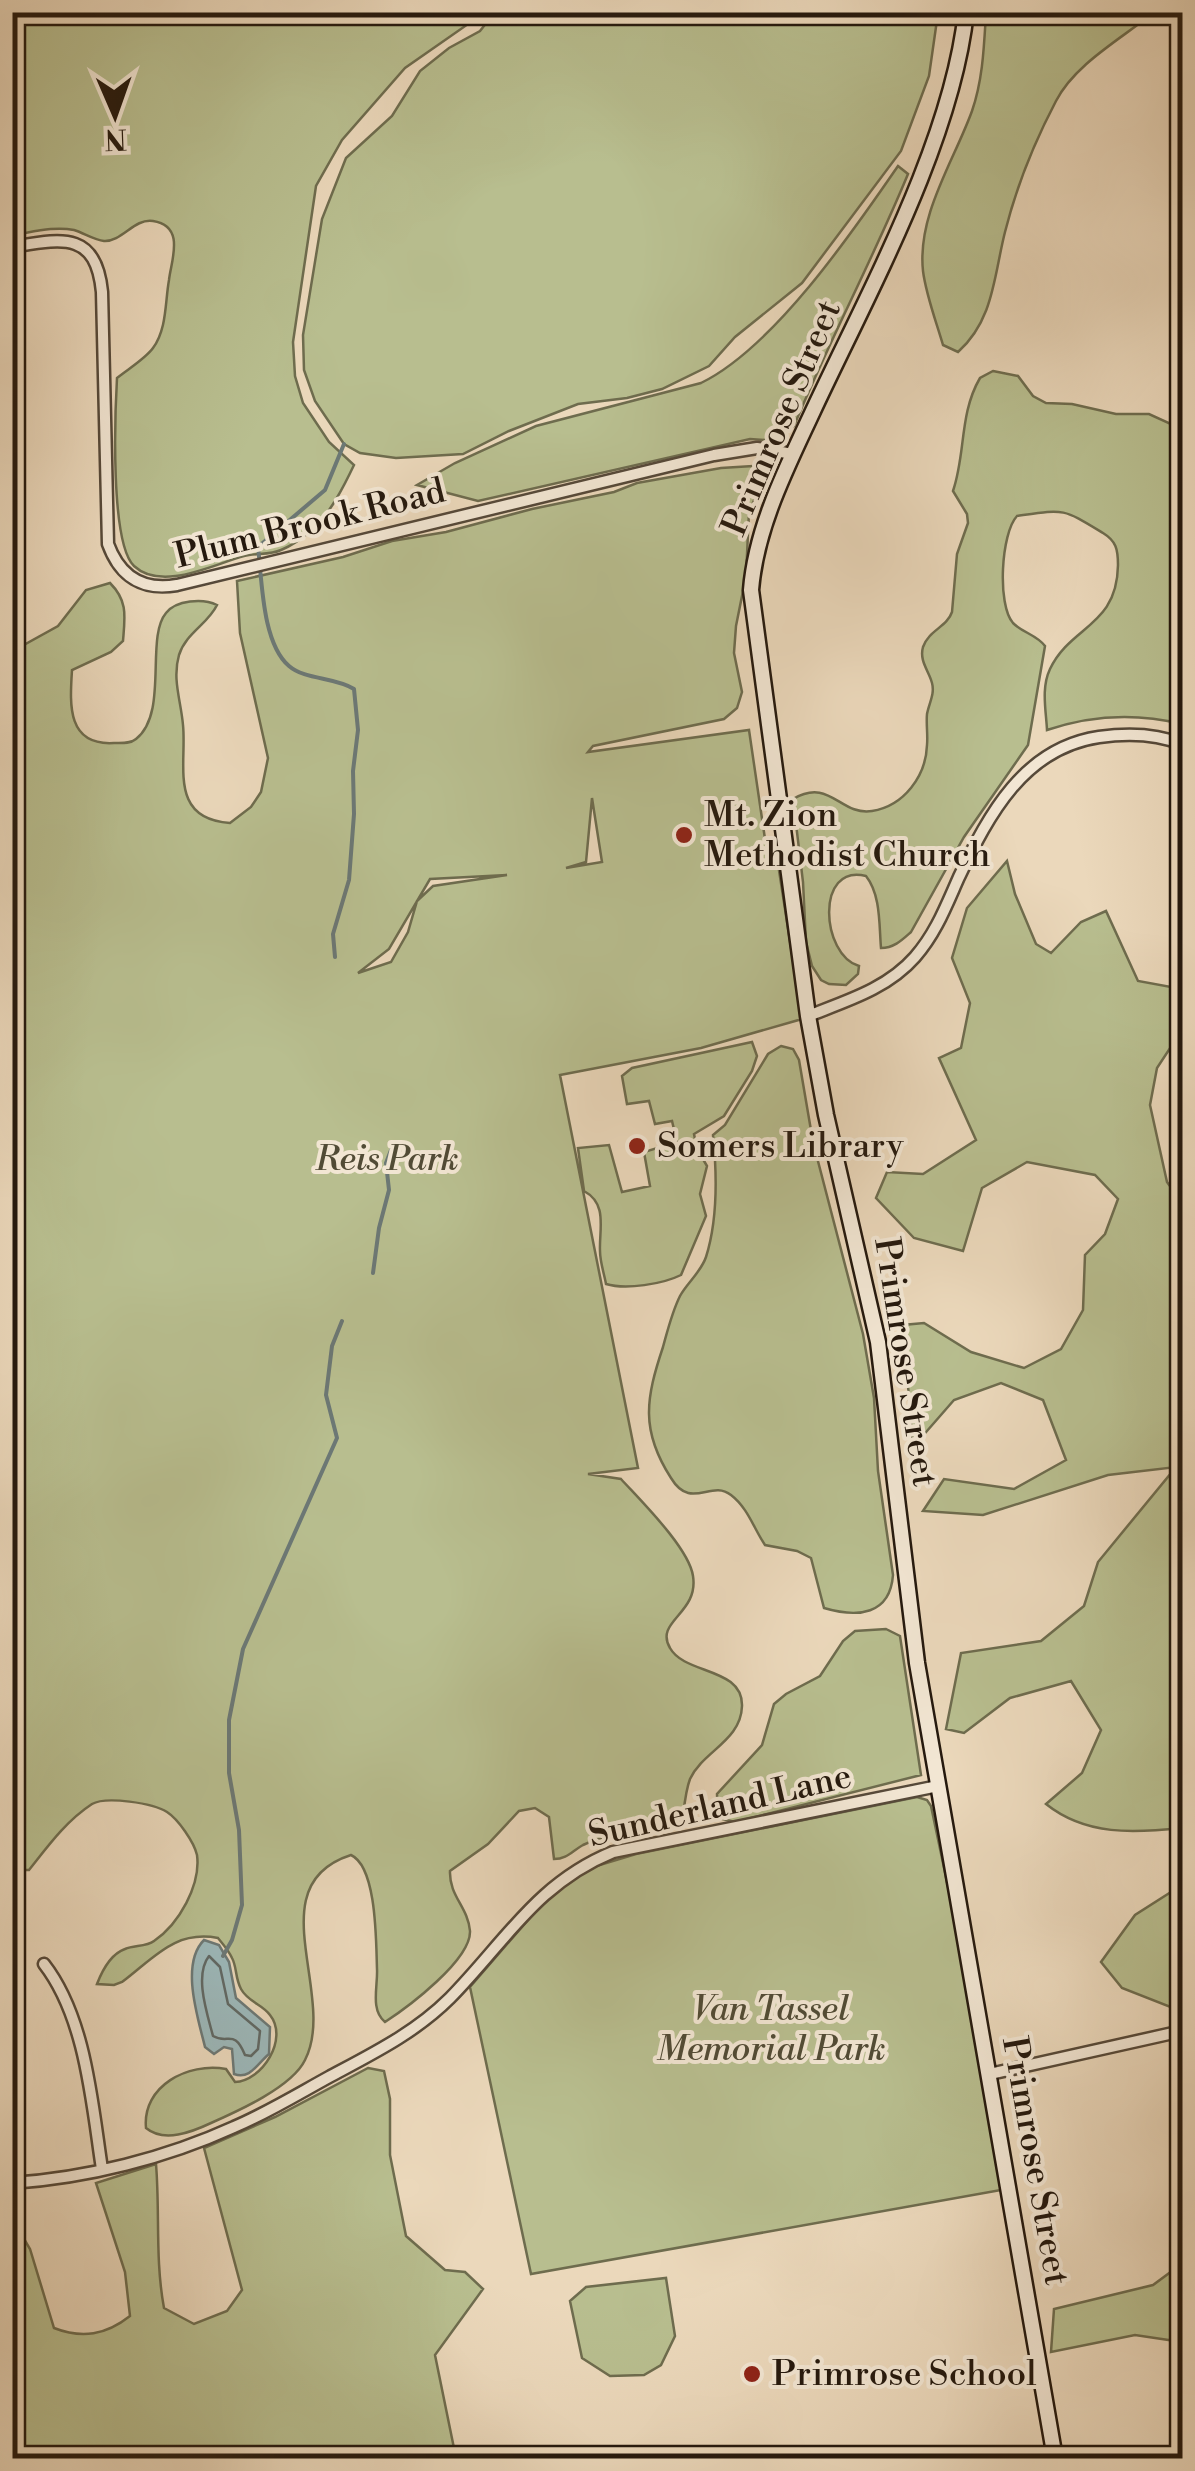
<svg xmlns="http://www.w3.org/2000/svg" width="1195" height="2471" viewBox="0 0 1195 2471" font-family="'Libre Bodoni',serif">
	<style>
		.green { fill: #b8be8f; stroke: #6e6c4e; stroke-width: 2.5; fill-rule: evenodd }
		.water { fill: #9cb8ba; stroke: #6c7875; stroke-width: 2.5 }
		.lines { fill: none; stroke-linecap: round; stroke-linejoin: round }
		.shore { stroke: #606864; stroke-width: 2.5 }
		.stream { stroke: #6c7875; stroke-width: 4 }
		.street-casing { stroke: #564939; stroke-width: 15 }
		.secondary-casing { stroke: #25190e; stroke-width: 19 }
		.street { stroke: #f2e6d3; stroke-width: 10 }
		.secondary { stroke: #f2e6d3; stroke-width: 14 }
		.poi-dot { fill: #8f2418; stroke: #f2e6d3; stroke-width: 4 }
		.labels { text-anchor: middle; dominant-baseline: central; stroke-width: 8; stroke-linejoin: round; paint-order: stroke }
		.street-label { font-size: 35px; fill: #25190e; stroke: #f2e6d3 }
		.poi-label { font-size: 35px; fill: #25190e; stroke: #f2e6d3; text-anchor: start }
		.park-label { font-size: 35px; font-style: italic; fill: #514b35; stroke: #f2e6d3 }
	</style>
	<rect width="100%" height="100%" fill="#ebd8bb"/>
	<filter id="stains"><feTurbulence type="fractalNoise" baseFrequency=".002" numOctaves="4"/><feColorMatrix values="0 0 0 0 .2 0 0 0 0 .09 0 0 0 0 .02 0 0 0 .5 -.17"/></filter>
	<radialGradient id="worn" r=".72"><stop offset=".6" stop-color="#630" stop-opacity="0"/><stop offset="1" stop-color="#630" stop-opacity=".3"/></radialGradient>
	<path class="green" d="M 13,12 L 476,13 L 471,22 L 405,68 L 342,140 L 316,186 L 293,342 L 295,376 L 303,403 L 329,442 L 354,465 C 344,486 331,512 313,529 C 305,536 291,546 281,550 C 270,555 256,553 244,556 C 214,564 162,592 134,566 C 110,543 115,413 117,378 C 128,369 145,359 153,348 C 167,329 165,302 169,280 C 171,261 186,226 153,221 C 134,218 122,242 104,241 C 94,240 84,233 74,230 C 54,226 33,232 13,235 Z
		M 495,12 L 938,13 L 929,76 L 901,151 L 802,283 L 735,337 L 709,366 L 662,389 L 627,398 L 578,404 L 509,431 L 463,454 L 396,458 L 360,453 L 344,444 L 315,401 L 304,370 L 303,335 L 322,219 L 346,158 L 392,116 L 420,71 L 449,48 L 480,31 Z
		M 986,13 L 1153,13 C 1121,39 1075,64 1056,101 C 1035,141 1016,188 1005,232 C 994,275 994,320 958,352 L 943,345 C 936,321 926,295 923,271 C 917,215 954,161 972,111 C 983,79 984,46 986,13 Z
		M 898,166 L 908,174 C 873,259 829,341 794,426 L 765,440 L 750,439 L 478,501 L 417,485 L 455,463 L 536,426 L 701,383 C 773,348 852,233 898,166 Z
		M 993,371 L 1018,376 L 1033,396 L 1046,403 L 1072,404 L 1116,414 L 1149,414 L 1182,429 L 1182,724 C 1137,713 1091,715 1047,730 C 1046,710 1041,688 1050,669 C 1071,625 1117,627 1118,565 C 1118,549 1116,541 1103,533 C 1062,508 1065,509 1017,516 C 1001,533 997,605 1013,623 C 1023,633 1037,635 1045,646 L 1028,745 L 964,837 L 911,932 C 902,940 894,948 881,948 C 879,925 881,895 866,876 C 815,863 821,955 859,966 L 858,974 L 846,985 L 829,984 L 821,980 L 812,966 L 806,942 L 803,882 L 793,799 C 830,777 840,816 872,811 C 904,806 926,776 927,745 C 928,735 926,724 927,714 C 929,703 935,694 932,683 C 929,671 919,661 923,647 C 929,630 947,627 952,612 L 957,554 L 968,523 L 967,514 L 953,491 C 966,453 959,414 980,378 Z
		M 753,466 L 760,468 L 765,475 L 749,512 L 746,576 L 736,626 L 734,653 L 742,692 L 737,708 L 724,719 L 593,746 L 588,752 L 749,730 L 765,839 L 774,838 L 802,1019 L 701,1048 L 560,1075 L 638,1468 L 588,1474 L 621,1479 C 640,1500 689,1548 693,1576 C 699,1614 654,1621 670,1648 C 685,1675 743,1667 742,1706 C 741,1741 703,1751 690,1779 C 685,1792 684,1810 682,1824 C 650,1829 612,1831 583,1845 C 572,1851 567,1859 554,1859 L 549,1817 L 535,1808 L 519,1811 L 488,1844 L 450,1871 C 449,1896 468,1907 470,1931 C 471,1960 408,2007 385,2022 C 370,2010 378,1986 377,1969 C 376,1942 377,1867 351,1855 C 257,1885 338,1996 305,2060 C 292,2087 238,2111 211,2123 C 192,2132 164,2143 146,2128 C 142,2086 188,2062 226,2069 L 235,2082 C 262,2081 289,2039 270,2015 C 262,2004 248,2002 241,1989 C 235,1978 237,1967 232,1958 C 229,1951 223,1944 218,1938 C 175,1930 155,1957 122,1982 L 114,1985 L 97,1984 C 102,1971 111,1954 125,1949 C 134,1945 146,1947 154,1941 C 179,1924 201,1885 197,1855 C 194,1842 178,1819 167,1812 C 153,1803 106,1796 92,1804 C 66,1821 48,1846 29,1870 L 13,1870 L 13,651 L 58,626 L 86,590 L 110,583 C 128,601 125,616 123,641 L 111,652 L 72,670 C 70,703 66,746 114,743 C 121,743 130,744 136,739 C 169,713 145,638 166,613 C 176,600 203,598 217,605 C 208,624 186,633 179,655 C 172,679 181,701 183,725 C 187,764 168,819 230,823 L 251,807 L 261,792 L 268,758 L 240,633 L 237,581 L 343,557 L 392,541 L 446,532 L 532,509 L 614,492 L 637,483 L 721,468 ZM 592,798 L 602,862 L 566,868 L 586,862 ZM 507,875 L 433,886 L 417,901 L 408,932 L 391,962 L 358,973 L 389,949 L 430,879 Z
		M 1007,861 L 1015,894 L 1036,944 L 1051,953 L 1081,922 L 1106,911 L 1138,981 L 1182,989 L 1182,1030 L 1157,1068 L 1150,1105 L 1167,1182 L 1182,1203 L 1182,1828 C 1134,1833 1086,1836 1046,1804 L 1082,1773 L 1101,1730 L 1071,1681 L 1010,1698 L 964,1733 L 946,1729 L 961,1653 L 1041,1641 L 1084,1606 L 1098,1562 L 1176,1467 L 1108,1475 L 983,1515 L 923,1511 L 944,1479 L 1014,1489 L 1066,1460 L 1043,1400 L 1001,1383 L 954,1400 L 913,1447 L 903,1325 L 924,1323 L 971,1352 L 1024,1368 L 1061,1349 L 1083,1310 L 1085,1255 L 1105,1234 L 1118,1199 L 1095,1175 L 1027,1162 L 982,1188 L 963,1251 L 914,1238 L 876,1198 L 887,1172 L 923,1174 L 976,1140 L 939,1058 L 961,1048 L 970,1003 L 952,958 L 967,908 Z
		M 752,1042 L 757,1056 L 752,1071 L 724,1116 L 694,1134 L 697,1149 L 707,1166 L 700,1194 L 706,1216 L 681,1275 C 663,1284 626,1290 606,1284 C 604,1273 600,1262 600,1251 C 599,1229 608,1204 584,1191 L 578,1148 L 609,1145 L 622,1192 L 650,1186 L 644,1152 L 677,1142 L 672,1121 L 655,1124 L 649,1101 L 627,1104 L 622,1076 L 632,1068 Z
		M 781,1046 L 793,1049 L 799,1060 L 813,1142 L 863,1334 L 874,1398 L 878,1471 L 893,1575 C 890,1615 858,1618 824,1608 L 811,1558 L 797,1551 L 765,1545 C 754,1529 748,1508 731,1495 C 711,1479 691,1511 671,1478 C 640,1430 646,1398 663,1347 C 668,1329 672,1312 680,1296 C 687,1283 701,1272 706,1257 C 718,1219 717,1174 713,1135 L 725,1125 L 768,1054 Z
		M 886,1629 L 900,1636 L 921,1775 L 735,1822 L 718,1818 L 717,1794 L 762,1745 L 774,1704 L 786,1694 L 820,1676 L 843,1641 L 855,1631 Z
		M 917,1797 L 927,1800 L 931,1806 L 959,1939 L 1001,2190 L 531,2274 L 470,1987 L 552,1892 L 593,1867 L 636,1854 Z
		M 1182,1885 L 1182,2007 L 1173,2008 L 1122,1988 L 1101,1962 L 1135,1915 Z
		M 368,2068 L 384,2071 L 390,2099 L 390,2155 L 406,2236 L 445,2270 L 465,2272 L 483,2289 L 435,2355 L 456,2458 L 13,2458 L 13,2220 L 30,2249 L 54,2328 C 82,2339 106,2335 130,2316 L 125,2272 L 96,2183 L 156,2164 C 160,2212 155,2260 164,2308 L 194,2324 L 227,2311 L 242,2290 L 204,2148 L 275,2117 Z
		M 1182,2248 L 1182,2342 L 1135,2335 L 1051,2352 L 1054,2309 L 1153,2285 L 1180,2265 Z
		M 666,2278 L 675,2336 L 661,2365 L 644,2375 L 610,2376 L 582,2358 L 570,2301 L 586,2287 Z"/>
	<path class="water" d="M 204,1940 L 219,1945 L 229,1962 L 236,1998 L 270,2027 L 269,2054 C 257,2064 250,2080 234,2074 L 232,2049 L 224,2047 L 214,2054 L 205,2047 C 198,2018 180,1964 204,1940 Z"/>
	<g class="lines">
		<path class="shore" d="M 209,1956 L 220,1967 L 228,2004 L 260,2031 L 258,2049 L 251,2056 L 245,2055 C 234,2028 228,2045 213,2036 C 207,2013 194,1975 209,1956 Z"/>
		<path class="stream" d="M 335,957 L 333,934 L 349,880 L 354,814 L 353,771 L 358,730 L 354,689 C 335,677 305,680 289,666 C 262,643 262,580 258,547 L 325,490 L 344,444
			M 373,1273 L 379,1228 L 389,1190 L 386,1163 L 393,1145
			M 223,1956 L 232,1940 L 242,1905 L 239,1830 L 229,1773 L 229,1720 L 243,1649 L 337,1438 L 326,1395 L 332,1346 L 342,1321"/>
		<g class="street-casing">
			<path id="street" d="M 12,247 C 61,239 96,230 102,292 L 108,544 C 120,577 143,591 177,585 L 714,455 L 757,448 L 793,454
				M 808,1016 C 846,1001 887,989 915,957 C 936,933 946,906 959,877 C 989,814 1024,748 1099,737 C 1126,733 1157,734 1182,744
				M 44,1964 C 86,2018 92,2104 102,2169
				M 990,2074 L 1182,2031
				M 12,2183 C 87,2178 166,2158 234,2127 C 267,2113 298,2094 329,2077 C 372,2054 415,2033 450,1998 C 505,1942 537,1883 613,1852 L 938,1786"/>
		</g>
		<g class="secondary-casing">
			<path id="secondary" d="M 966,12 C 952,142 868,293 813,411 C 787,467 756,527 751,590 L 808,1016 L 826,1115 L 878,1342 L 917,1663 L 1055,2458"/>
		</g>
		<use href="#street" class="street"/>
		<use href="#secondary" class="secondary"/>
	</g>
	<g class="poi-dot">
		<circle cx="684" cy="835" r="10"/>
		<circle cx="637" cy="1146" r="10"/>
		<circle cx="752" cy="2374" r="10"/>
	</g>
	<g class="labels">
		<g class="street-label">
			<text transform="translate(782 418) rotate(-67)">Primrose Street</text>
			<text transform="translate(310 524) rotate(-14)">Plum Brook Road</text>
			<text transform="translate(905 1362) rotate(81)">Primrose Street</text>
			<text transform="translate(720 1806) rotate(-13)">Sunderland Lane</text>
			<text transform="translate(1035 2161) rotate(80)">Primrose Street</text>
		</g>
		<g class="poi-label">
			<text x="704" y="815">Mt. Zion<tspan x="704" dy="40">Methodist Church</tspan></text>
			<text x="657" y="1146">Somers Library</text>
			<text x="772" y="2374">Primrose School</text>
		</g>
		<g class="park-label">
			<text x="387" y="1159">Reis Park</text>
			<text x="771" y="2009">Van Tassel<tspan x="771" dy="40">Memorial Park</tspan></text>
		</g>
	</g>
	<rect width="1195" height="2471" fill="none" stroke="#ebd8bb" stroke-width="50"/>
	<rect x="15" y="15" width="1165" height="2441" fill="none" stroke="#25190e" stroke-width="5"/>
	<rect x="25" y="25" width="1145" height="2421" fill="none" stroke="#25190e" stroke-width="2.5"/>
	<g transform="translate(115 115) rotate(178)" stroke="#f2e6d3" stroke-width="8" paint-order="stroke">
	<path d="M0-8L18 38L0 25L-18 38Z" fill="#25190e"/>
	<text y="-15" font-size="28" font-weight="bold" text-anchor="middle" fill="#25190e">N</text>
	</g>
	<rect width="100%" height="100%" filter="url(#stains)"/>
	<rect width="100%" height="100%" fill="url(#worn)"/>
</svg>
